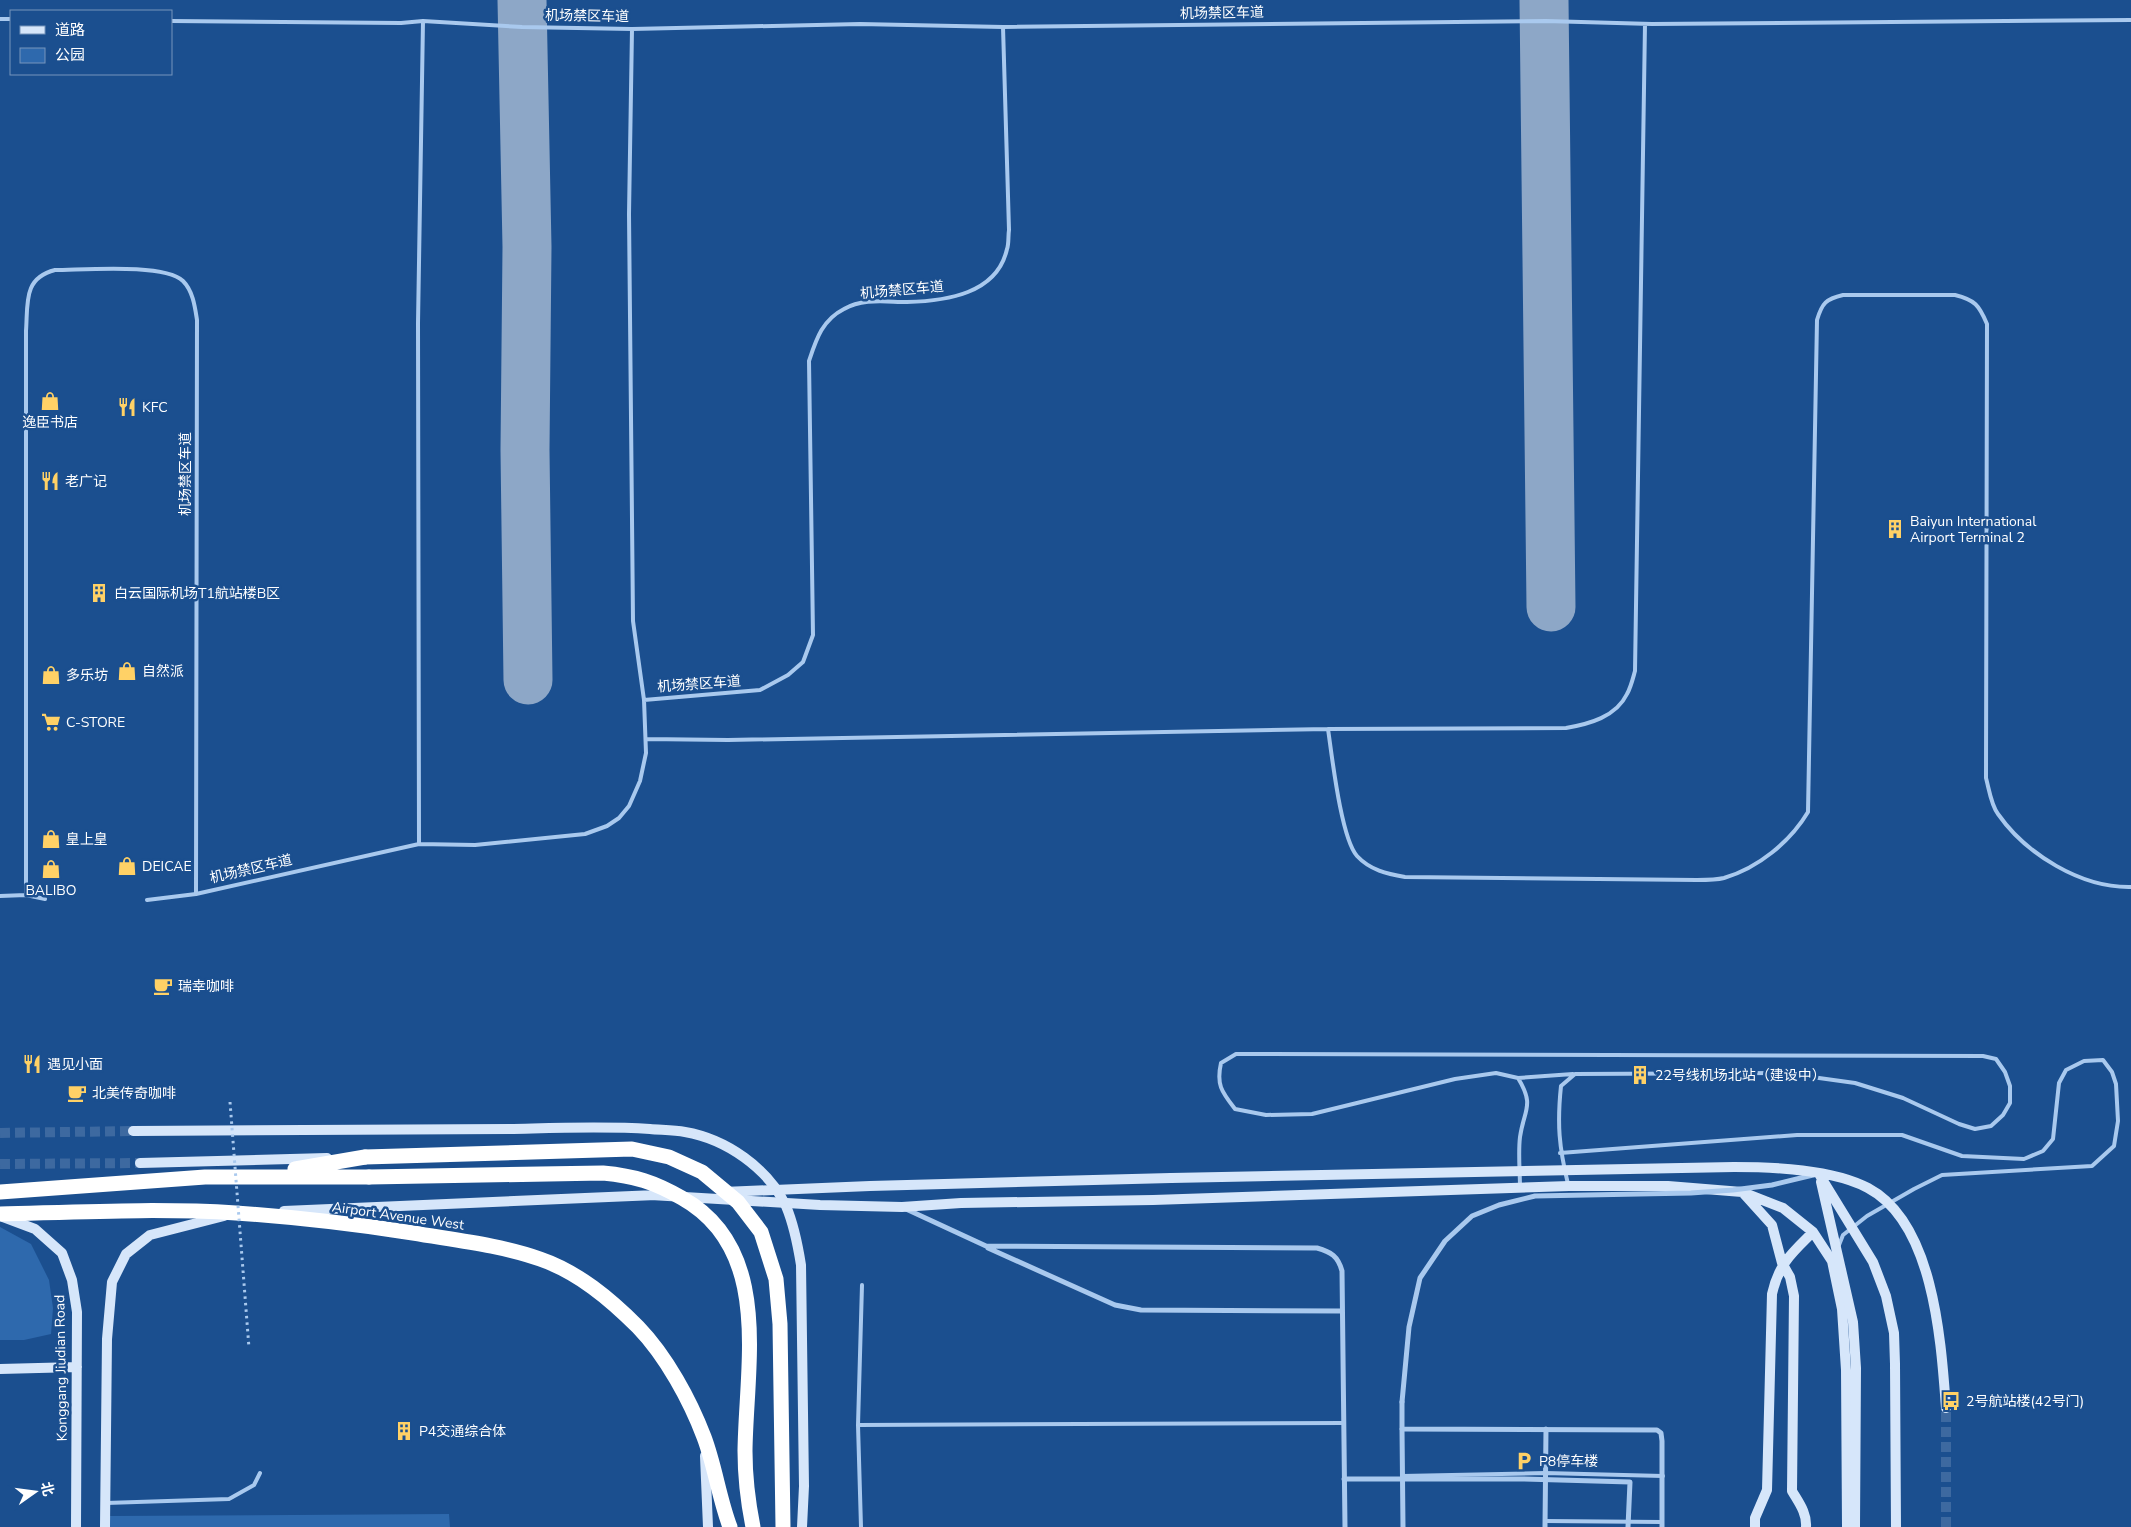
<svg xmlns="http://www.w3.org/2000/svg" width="2131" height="1527" viewBox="0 0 2131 1527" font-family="'Nunito Sans','Noto Sans SC',sans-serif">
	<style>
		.green { fill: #2e69ad }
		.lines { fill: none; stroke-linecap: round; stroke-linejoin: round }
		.taxiway { stroke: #8da7c7; stroke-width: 49 }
		.secondary-tunnel { stroke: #3d69a0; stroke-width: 10; stroke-dasharray: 10 5; stroke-linecap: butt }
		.lane { stroke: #a9c9ee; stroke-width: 4 }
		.street { stroke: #a9c9ee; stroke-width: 5 }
		.secondary { stroke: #d6e6fa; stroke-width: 10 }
		.highway { stroke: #fff; stroke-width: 15 }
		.path-bridge { stroke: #a9c9ee; stroke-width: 3; stroke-dasharray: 2.5 4; stroke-linecap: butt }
		.lane-bridge { stroke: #a9c9ee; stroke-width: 4 }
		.street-bridge { stroke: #a9c9ee; stroke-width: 5 }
		.secondary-bridge { stroke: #d6e6fa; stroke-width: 10 }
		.highway-bridge { stroke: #fff; stroke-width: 15 }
		.labels { text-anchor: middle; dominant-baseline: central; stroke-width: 5; stroke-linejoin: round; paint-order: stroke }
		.street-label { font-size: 14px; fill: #fff; stroke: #1b4f8f }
		.poi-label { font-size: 14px; fill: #fff; stroke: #1b4f8f; text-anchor: start }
	</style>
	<rect width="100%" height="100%" fill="#1b4f8f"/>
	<path class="green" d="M 0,1227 L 31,1244 L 49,1280 L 53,1308 L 51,1334 L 24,1340 L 0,1340 Z
		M 449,1514 L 450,1527 L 110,1527 L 110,1516 Z"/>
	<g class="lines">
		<path class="taxiway" d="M 522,0 L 527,247 L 525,450 L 528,680
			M 1544,0 L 1551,607"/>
		<path class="secondary-tunnel" d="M 0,1133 L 133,1131
			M 0,1164 L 140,1163
			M 1946,1527 L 1946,1408"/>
		<path class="lane" d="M 0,19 L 11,19
			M 171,21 L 401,23 L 423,21 L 522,27 L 632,29 L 860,24 L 1003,27 L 1546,21 L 1652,24 L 2131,20
			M 632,29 L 629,214 L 633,621 L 644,700
			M 1328,729 C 1332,756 1341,838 1357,856 C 1370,870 1387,874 1405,877 L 1697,880 C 1706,880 1716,880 1724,878 C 1758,868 1790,842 1808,812 L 1817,320 C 1822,303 1826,299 1843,295 L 1955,295 C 1975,300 1979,305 1987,324 L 1986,778 C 1989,789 1991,805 1998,814 C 2026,854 2081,888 2131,887
			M 646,739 L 728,740 L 1328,729 L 1566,728 C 1589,724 1616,717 1627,694 C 1631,687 1633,678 1635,671 L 1645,24
			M 419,844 L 418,323 L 423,21
			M 26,895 L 45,899
			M 0,896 L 26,895 L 26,331 C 28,303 23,278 55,270 C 83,270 164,263 183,281 C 193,291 195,307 197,320 L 196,894 L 419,844 L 475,845 L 585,834 L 607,826 L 619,818 L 629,806 L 640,781 L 646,753 L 644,700 L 760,690 L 788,675 L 803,662 L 813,635 L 809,361 C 816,340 822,320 844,309 C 863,298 886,302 907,302 C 946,301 997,294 1007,249 C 1009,244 1008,236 1009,230 L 1003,27
			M 147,900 L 196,894
			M 1518,1078 L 1573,1074
			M 1560,1153 L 1797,1135 L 1902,1135 L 1962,1156 L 2024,1159 L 2043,1151 L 2053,1139 L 2059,1083 L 2066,1070 L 2084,1061 L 2103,1060 L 2112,1072 L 2116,1084 L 2118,1121 L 2114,1146 L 2092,1166 L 1942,1175 L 1914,1189 L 1867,1216 L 1843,1235 L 1839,1245
			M 1520,1188 C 1520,1171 1518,1153 1520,1137 C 1524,1109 1535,1106 1518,1078 L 1496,1073 L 1455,1079 L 1312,1114 L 1266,1115 L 1235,1109 C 1222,1092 1216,1085 1221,1063 L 1236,1054 L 1983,1056 L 1996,1059 L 2005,1072 L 2010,1086 L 2010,1103 L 2003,1115 L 1991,1126 L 1975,1129 L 1959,1124 L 1903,1098 L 1855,1083 L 1783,1073 L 1575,1074 L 1561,1086 C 1557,1124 1559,1147 1568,1184
			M 862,1285 L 858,1425 L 1343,1423
			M 858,1425 L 861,1527
			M 1402,1476 L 1545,1473 L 1663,1476
			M 106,1503 L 229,1499 L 254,1485 L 260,1473"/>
		<path class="street" d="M 906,1209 L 986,1246 L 1317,1248 C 1331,1252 1338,1256 1342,1271 L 1345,1527
			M 988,1248 L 1115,1305 L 1141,1310 L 1342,1311
			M 1402,1402 L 1402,1429 L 1657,1430 L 1661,1433 L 1662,1441 L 1662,1527
			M 1344,1479 L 1523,1479 L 1630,1482 L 1628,1527"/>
		<path class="secondary" d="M 133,1131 L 509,1129
			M 140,1163 L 327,1158
			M 723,1192 L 870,1186 L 1171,1178
			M 1744,1194 L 1772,1225 L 1782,1263 L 1790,1277 L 1794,1296 L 1792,1491 C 1799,1503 1807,1513 1806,1527
			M 651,1195 L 820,1205 L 902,1207 L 961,1203 L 1153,1200 L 1569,1186 L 1668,1186 L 1742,1192 L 1783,1208 L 1813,1232 L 1832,1261 L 1842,1309 L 1846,1370 L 1847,1527
			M 284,1211 L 656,1195
			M 3,1217 L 35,1229 L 62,1253 L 72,1280 L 77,1312 L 76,1527
			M 0,1369 L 77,1367
			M 705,1456 L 708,1527
			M 105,1527 L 107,1339 L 112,1282 L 126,1254 L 150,1235 L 224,1216
			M 1755,1527 L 1755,1518 L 1767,1490 L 1772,1294 C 1779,1263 1792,1253 1813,1232"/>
		<path class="highway" d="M 295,1169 L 365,1157
			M 0,1192 L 205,1177 L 369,1177
			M 0,1214 C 79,1212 158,1208 236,1213 C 295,1217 355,1224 413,1233 C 454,1240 501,1245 540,1259 C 578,1272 610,1299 638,1327 C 666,1356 690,1400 704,1437 C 715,1466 719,1498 730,1527"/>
		<path class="path-bridge" d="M 230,1102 L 249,1348"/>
		<path class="lane-bridge" d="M 1545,1521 L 1662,1522"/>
		<path class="street-bridge" d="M 1402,1402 L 1409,1327 L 1420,1278 L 1445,1241 L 1472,1216 L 1499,1205 L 1535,1196 L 1691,1193 L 1733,1190 L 1772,1185 L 1813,1175
			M 1402,1429 L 1403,1527
			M 1545,1527 L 1546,1429"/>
		<path class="secondary-bridge" d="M 509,1129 C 556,1128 603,1126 650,1129 C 661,1130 674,1130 685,1132 C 726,1139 768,1168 786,1206 C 794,1225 798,1246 801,1265 L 804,1486 L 802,1527
			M 1819,1174 L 1873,1262 L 1886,1296 L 1894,1333 L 1895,1364 L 1896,1527
			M 1171,1178 L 1734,1167 C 1774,1167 1832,1169 1868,1188 C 1934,1223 1941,1341 1946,1408
			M 1821,1182 L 1853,1322 L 1856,1368 L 1855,1527"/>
		<path class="highway-bridge" d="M 365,1157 L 632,1149 L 669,1157 L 702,1172 L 738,1202 L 761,1232 L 776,1279 L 780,1324 L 783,1527
			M 369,1177 L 603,1173 C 635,1176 654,1182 682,1198 C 773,1249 746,1364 745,1451 C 745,1477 748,1502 753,1527"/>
	</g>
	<defs>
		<g id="shop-bare" transform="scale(1.5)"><path d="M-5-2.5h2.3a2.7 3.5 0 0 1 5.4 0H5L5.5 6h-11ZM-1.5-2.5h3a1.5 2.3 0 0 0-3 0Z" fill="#ffd166" stroke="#1b4f8f" stroke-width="2.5" paint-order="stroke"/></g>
		<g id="restaurant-bare" transform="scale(1.5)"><path d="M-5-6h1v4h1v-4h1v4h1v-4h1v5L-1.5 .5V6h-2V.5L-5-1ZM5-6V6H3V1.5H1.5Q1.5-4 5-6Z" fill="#ffd166" stroke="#1b4f8f" stroke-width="2.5" paint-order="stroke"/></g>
		<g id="building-bare" transform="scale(1.5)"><path d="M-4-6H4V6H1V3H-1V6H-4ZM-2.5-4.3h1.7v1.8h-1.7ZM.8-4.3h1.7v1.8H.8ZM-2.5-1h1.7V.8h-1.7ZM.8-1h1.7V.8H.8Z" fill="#ffd166" stroke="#1b4f8f" stroke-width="2.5" paint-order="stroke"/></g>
		<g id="supermarket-bare" transform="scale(1.5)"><path d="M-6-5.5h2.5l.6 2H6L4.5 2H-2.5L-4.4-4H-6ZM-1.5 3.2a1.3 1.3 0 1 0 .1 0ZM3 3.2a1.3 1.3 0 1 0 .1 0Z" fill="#ffd166" stroke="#1b4f8f" stroke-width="2.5" paint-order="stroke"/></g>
		<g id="cafe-bare" transform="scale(1.5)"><path d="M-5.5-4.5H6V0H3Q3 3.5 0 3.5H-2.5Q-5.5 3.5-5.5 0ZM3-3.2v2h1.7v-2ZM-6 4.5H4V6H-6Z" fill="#ffd166" stroke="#1b4f8f" stroke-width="2.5" paint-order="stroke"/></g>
		<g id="bus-bare" transform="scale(1.5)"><path d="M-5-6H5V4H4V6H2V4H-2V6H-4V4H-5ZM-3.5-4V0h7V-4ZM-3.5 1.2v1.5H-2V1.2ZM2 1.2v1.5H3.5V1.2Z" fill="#ffd166" stroke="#1b4f8f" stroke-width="2.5" paint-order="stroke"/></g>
		<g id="parking-bare" transform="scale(1.5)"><path d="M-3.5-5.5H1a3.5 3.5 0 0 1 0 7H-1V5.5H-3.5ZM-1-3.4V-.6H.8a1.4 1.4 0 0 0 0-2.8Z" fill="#ffd166" stroke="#1b4f8f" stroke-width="2.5" paint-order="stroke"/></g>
	</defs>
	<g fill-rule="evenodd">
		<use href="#shop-bare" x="50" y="401"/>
		<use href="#restaurant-bare" x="127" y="407"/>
		<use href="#restaurant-bare" x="50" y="481"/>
		<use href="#building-bare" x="1895" y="529"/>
		<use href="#building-bare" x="99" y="593"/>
		<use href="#shop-bare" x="127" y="671"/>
		<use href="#shop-bare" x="51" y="675"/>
		<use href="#supermarket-bare" x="51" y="722"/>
		<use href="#shop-bare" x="51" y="839"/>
		<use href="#shop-bare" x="127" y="866"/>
		<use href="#shop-bare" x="51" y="869"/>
		<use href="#cafe-bare" x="163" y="986"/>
		<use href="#restaurant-bare" x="32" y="1064"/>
		<use href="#building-bare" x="1640" y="1075"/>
		<use href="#cafe-bare" x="77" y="1093"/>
		<use href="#bus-bare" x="1951" y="1401"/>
		<use href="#building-bare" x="404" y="1431"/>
		<use href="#parking-bare" x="1524" y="1461"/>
	</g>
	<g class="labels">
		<g class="street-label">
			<text transform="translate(1222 13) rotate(-1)">机场禁区车道</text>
			<text transform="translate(587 16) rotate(1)">机场禁区车道</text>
			<text transform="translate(902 290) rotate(-5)">机场禁区车道</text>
			<text transform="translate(185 474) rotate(-90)">机场禁区车道</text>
			<text transform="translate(699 684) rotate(-4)">机场禁区车道</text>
			<text transform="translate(251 869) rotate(-13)">机场禁区车道</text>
			<text transform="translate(398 1216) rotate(8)">Airport Avenue West</text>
			<text transform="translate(61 1368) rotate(-91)">Konggang Jiudian Road</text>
		</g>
		<g class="poi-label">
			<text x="142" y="407">KFC</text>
			<text x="50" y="422" text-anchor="middle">逸臣书店</text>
			<text x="65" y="481">老广记</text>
			<text x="1910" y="521">Baiyun International<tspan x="1910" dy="16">Airport Terminal 2</tspan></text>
			<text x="114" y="593">白云国际机场T1航站楼B区</text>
			<text x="142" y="671">自然派</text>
			<text x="66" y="675">多乐坊</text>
			<text x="66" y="722">C-STORE</text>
			<text x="66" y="839">皇上皇</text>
			<text x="142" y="866">DEICAE</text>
			<text x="51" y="890" text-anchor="middle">BALIBO</text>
			<text x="178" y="986">瑞幸咖啡</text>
			<text x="47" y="1064">遇见小面</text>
			<text x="1655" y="1075">22号线机场北站（建设中）</text>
			<text x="92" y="1093">北美传奇咖啡</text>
			<text x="1966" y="1401">2号航站楼(42号门)</text>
			<text x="419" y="1431">P4交通综合体</text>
			<text x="1539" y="1461">P8停车楼</text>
		</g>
	</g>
	<rect x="10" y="10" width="162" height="65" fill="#1b4f8f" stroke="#7695bc"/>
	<rect x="20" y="26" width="25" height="8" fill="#d6e6fa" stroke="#7695bc"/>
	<text x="55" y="35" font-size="15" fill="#ffffff">道路</text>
	<rect x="20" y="48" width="25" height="15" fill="#2e69ad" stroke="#7695bc"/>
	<text x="55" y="60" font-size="15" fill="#ffffff">公园</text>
	<g transform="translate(35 1492) rotate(76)" stroke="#1b4f8f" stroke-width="4" paint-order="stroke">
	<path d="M0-4L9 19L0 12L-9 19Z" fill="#ffffff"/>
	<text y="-8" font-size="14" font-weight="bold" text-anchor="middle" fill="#ffffff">北</text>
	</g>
</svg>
